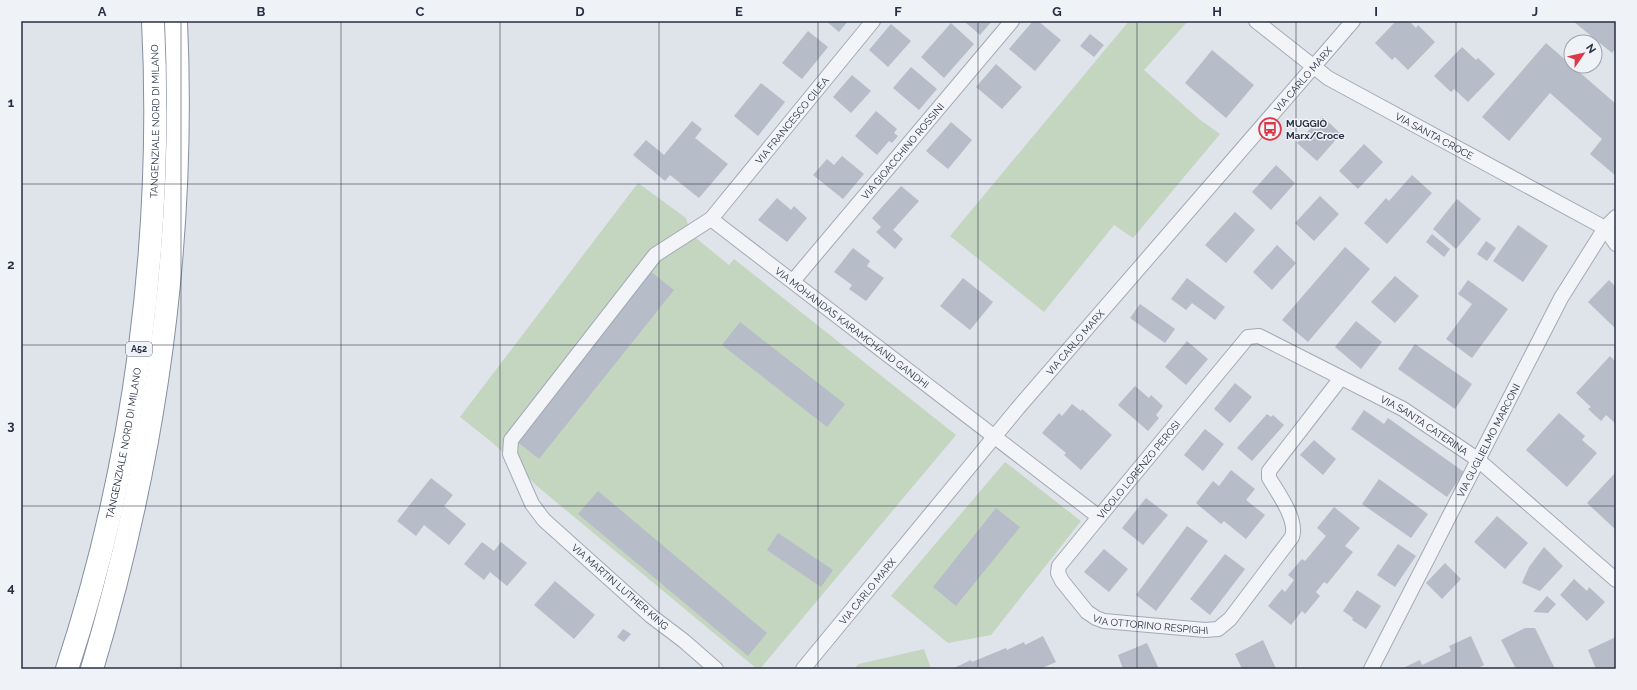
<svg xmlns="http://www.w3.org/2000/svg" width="1637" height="690" viewBox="0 0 1637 690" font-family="Raleway,sans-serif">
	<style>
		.green { fill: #c4d5c0 }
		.building { fill: #b6bcc8 }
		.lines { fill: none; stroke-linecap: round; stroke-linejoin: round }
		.minor-casing { stroke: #a4a9b5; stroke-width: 16 }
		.motorway-casing { stroke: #858fa2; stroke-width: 24 }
		.minor { stroke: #f3f4f8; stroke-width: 14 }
		.motorway { stroke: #fff; stroke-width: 22 }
		.grid { fill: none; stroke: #272f43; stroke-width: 1; stroke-opacity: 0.55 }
		.labels { text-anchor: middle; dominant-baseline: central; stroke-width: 3; stroke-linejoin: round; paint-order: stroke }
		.shield { fill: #eff2f7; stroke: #636a79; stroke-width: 1 }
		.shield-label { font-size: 9px; font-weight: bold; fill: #272f43 }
		.street-label { font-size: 10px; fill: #272f43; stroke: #eff2f7 }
		.poi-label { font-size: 10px; font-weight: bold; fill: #272f43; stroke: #eff2f7; text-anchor: start }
		.neatline { fill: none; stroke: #272f43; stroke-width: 1.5 }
		.grid-label { font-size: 13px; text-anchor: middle; font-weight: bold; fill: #272f43 }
	</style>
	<rect width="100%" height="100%" fill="#dfe3ea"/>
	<path class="green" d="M 1129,21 L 1188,21 L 1144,70 L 1199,119 L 1220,134 L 1133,238 L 1114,225 L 1044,312 L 950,236 Z
		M 638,183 L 686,218 L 691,234 L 729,265 L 734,259 L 956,435 L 760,669 L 757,669 L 537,486 L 493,443 L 460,417 Z
		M 1005,462 L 1081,521 L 991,635 L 948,643 L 891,596 Z
		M 924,649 L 931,669 L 853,669 L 859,664 Z"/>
	<path class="building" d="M 826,21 L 848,21 L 839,32 Z
		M 964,21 L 992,21 L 980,35 Z
		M 1033,21 L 1038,21 L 1061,40 L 1035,71 L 1009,49 Z
		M 1396,21 L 1409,21 L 1416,28 L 1418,25 L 1435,42 L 1408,70 L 1395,57 L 1392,60 L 1375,43 Z
		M 1573,21 L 1616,21 L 1616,48 L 1612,53 Z
		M 951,23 L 974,44 L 944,78 L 921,57 Z
		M 891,24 L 911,41 L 888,67 L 869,50 Z
		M 808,31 L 828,47 L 802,79 L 782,63 Z
		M 1090,34 L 1104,45 L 1094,57 L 1080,46 Z
		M 1546,43 L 1616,104 L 1616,176 L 1590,154 L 1602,139 L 1550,93 L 1509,141 L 1482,117 Z
		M 1462,47 L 1476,60 L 1478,58 L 1495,74 L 1468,102 L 1454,89 L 1451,92 L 1434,76 Z
		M 1212,50 L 1254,85 L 1226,118 L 1185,83 Z
		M 996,64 L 1022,87 L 1002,109 L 976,87 Z
		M 911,67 L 937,89 L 919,110 L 893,88 Z
		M 852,75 L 871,91 L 851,113 L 833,97 Z
		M 761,83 L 785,102 L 758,136 L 734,116 Z
		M 876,111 L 897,129 L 894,133 L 898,136 L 892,143 L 889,141 L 877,155 L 855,136 Z
		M 1322,116 L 1341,134 L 1317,161 L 1297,143 Z
		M 692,121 L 702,129 L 695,138 L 728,164 L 699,198 L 670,175 L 665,181 L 633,155 L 646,140 L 664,155 Z
		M 951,122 L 972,140 L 948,169 L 926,151 Z
		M 1364,144 L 1383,162 L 1358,189 L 1339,171 Z
		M 842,156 L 864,174 L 843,199 L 813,175 L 827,159 L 834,165 Z
		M 1276,165 L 1295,183 L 1271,210 L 1252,192 Z
		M 1412,175 L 1432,193 L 1387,244 L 1364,223 L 1386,198 L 1389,201 Z
		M 901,186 L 919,201 L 893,230 L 903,239 L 895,249 L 876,232 L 881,227 L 872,218 Z
		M 1320,196 L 1339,214 L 1314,241 L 1295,223 Z
		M 777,198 L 791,210 L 794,206 L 807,218 L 787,242 L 758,220 Z
		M 1457,199 L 1481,219 L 1456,249 L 1433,229 Z
		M 1235,212 L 1255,230 L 1226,263 L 1205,245 Z
		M 1518,225 L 1548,246 L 1523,282 L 1493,261 Z
		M 1432,234 L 1450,249 L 1444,257 L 1426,242 Z
		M 1486,241 L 1496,248 L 1487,261 L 1477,254 Z
		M 1277,245 L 1296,263 L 1272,290 L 1253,272 Z
		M 1345,247 L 1370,269 L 1308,342 L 1282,320 Z
		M 853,248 L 870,261 L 867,266 L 884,278 L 866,301 L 849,289 L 852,285 L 834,272 Z
		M 650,271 L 674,290 L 539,459 L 515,440 Z
		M 1395,276 L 1419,296 L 1395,323 L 1371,302 Z
		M 963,278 L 993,302 L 970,330 L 940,306 Z
		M 1187,278 L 1225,307 L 1215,320 L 1192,303 L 1186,310 L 1171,299 Z
		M 1468,280 L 1508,309 L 1472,358 L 1446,339 L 1472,304 L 1458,294 Z
		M 1609,280 L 1616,287 L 1616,329 L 1588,302 Z
		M 1140,304 L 1175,329 L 1165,343 L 1130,318 Z
		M 1356,321 L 1382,342 L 1361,369 L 1335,347 Z
		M 740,322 L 845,404 L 827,427 L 722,345 Z
		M 1187,341 L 1208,359 L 1186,385 L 1165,367 Z
		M 1415,344 L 1472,384 L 1455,409 L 1398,369 Z
		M 1610,356 L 1616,362 L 1616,424 L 1606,415 L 1601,421 L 1588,409 L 1591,407 L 1576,393 Z
		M 1235,383 L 1252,397 L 1230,423 L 1214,409 Z
		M 1135,386 L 1149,398 L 1151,395 L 1163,406 L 1156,415 L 1159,418 L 1148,431 L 1118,405 Z
		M 1072,404 L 1081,411 L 1082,409 L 1112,435 L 1081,470 L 1064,455 L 1066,453 L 1042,433 L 1059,413 L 1062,416 Z
		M 1364,410 L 1384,424 L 1388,418 L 1464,472 L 1447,497 L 1351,429 Z
		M 1559,413 L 1585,436 L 1582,440 L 1597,453 L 1567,487 L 1526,450 Z
		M 1267,414 L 1271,417 L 1273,415 L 1284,425 L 1252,461 L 1237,448 Z
		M 1205,429 L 1224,444 L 1203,471 L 1184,455 Z
		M 1314,440 L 1336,459 L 1323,475 L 1300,455 Z
		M 1231,470 L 1255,489 L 1246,500 L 1265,515 L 1246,539 L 1224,521 L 1221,524 L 1196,503 L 1213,481 L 1219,486 Z
		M 1616,472 L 1616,530 L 1587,503 Z
		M 431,478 L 453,495 L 444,506 L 466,524 L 449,545 L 424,525 L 416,536 L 397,521 Z
		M 1379,479 L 1428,514 L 1411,538 L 1362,504 Z
		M 598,491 L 767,633 L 748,656 L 578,514 Z
		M 1146,498 L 1168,515 L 1143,545 L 1122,528 Z
		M 1334,507 L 1360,528 L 1345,546 L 1353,552 L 1327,584 L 1324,582 L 1316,592 L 1320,596 L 1305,614 L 1302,611 L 1291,625 L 1268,606 L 1282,589 L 1285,592 L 1294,580 L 1288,575 L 1302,559 L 1305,561 L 1326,536 L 1317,528 Z
		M 996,508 L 1020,527 L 956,606 L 933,587 Z
		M 1497,516 L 1528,543 L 1505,569 L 1474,542 Z
		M 1187,526 L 1208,541 L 1156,611 L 1136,595 Z
		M 778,533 L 833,570 L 821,587 L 767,550 Z
		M 482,542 L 494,551 L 501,542 L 527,563 L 507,586 L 490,572 L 484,580 L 464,564 Z
		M 1398,544 L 1416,556 L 1395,587 L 1377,575 Z
		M 1544,547 L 1563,566 L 1540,591 L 1522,583 L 1529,567 Z
		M 1104,549 L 1128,569 L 1109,592 L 1084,572 Z
		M 1225,554 L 1245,569 L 1210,615 L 1190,599 Z
		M 1445,563 L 1461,579 L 1442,599 L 1426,583 Z
		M 1574,579 L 1587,591 L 1589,587 L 1605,602 L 1587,621 L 1560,595 Z
		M 555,581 L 595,615 L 574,639 L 534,605 Z
		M 1357,590 L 1381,606 L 1366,629 L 1352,620 L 1353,618 L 1343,611 Z
		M 1547,596 L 1556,604 L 1548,613 L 1533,612 Z
		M 1525,628 L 1535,628 L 1555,669 L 1516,669 L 1501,640 Z
		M 623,629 L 631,634 L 624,642 L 617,637 Z
		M 1043,636 L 1056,662 L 1040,669 L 1036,668 L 1032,669 L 952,669 L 971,660 L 972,662 L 1006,648 L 1007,650 L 1024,642 L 1025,645 Z
		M 1471,636 L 1484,665 L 1476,669 L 1401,669 L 1420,660 L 1422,665 L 1451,651 L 1449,646 Z
		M 1616,637 L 1616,669 L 1596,669 L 1588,650 Z
		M 1263,640 L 1276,669 L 1242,669 L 1235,654 Z
		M 1147,643 L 1159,669 L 1123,669 L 1118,655 Z"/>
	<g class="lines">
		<g class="minor-casing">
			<g id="minor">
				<path id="s1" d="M 1256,21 L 1328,78 L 1605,228 L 1616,244"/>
				<path id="s2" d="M 711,219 L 1099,517 L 1248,337 L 1259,336 L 1403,409 L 1477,459 L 1616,580"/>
				<path id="s3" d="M 793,281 L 1012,21"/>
				<path id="s4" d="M 1099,517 L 1059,566 L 1058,573 L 1062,581 L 1087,612 L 1096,618 L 1104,621 L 1205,630 L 1218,629 L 1230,619 L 1292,537 C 1298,520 1278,493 1269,478 L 1269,471 L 1341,378"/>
				<path id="s5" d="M 716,669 L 684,641 L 651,616 L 544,520 L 532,504 L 510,454 L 511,440 L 655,255 L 711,219 L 873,21"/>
				<path id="s6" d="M 803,669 L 1018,408 L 1353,21"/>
				<path id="s7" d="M 1371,669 L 1561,298 L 1605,228 L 1616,217"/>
			</g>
		</g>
		<g class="motorway-casing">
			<g id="motorway">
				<path id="s8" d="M 67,669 C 135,462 164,239 153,21"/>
				<path d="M 92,669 C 155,459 186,241 176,21"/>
			</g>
		</g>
		<use href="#minor" class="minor"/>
		<use href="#motorway" class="motorway"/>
	</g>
	<path class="grid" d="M 181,21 L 181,669M 341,21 L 341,669M 500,21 L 500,669M 659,21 L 659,669M 818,21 L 818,669M 978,21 L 978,669M 1137,21 L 1137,669M 1296,21 L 1296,669M 1456,21 L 1456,669M 21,184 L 1616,184M 21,345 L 1616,345M 21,506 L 1616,506"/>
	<defs>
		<g id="bus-ring" transform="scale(1.15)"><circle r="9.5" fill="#eff2f7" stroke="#db3947" stroke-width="1.5"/><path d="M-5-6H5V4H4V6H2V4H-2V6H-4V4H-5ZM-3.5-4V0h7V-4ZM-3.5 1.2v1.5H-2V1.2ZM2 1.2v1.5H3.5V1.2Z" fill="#db3947"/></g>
	</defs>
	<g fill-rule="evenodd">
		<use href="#bus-ring" x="1270" y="129"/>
	</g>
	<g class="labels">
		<rect class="shield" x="126" y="342" width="26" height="14" rx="3"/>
		<g class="shield-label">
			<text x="139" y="349">A52</text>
		</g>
		<g class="street-label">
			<text stroke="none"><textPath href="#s6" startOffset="773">VIA CARLO MARX</textPath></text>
			<text stroke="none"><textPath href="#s5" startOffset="745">VIA FRANCESCO CILEA</textPath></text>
			<text stroke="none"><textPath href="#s8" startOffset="557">TANGENZIALE NORD DI MILANO</textPath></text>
			<text stroke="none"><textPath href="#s1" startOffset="213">VIA SANTA CROCE</textPath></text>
			<text stroke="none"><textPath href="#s3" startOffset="170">VIA GIOACCHINO ROSSINI</textPath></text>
			<text stroke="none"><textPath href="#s2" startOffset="178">VIA MOHANDAS KARAMCHAND GANDHI</textPath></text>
			<text stroke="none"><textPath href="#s6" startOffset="425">VIA CARLO MARX</textPath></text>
			<text stroke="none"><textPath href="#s2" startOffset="922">VIA SANTA CATERINA</textPath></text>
			<text stroke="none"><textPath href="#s7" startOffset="257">VIA GUGLIELMO MARCONI</textPath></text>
			<text stroke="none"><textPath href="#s8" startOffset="233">TANGENZIALE NORD DI MILANO</textPath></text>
			<text stroke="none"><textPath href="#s2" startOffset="551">VICOLO LORENZO PEROSI</textPath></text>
			<text transform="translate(620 587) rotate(41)">VIA MARTIN LUTHER KING</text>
			<text stroke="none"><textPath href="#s6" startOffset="101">VIA CARLO MARX</textPath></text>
			<text stroke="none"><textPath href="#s4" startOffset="185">VIA OTTORINO RESPIGHI</textPath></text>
		</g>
		<g class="poi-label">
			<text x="1286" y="123">MUGGIÒ<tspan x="1286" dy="12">Marx/Croce</tspan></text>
		</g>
	</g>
	<rect width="1637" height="690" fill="none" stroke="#eff2f7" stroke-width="44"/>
	<g transform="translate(1583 54) rotate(56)"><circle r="19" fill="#eff2f7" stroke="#9fa4af"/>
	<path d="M0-3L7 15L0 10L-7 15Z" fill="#db3947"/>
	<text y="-6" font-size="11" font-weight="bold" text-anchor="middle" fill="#272f43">N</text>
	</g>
	<rect x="22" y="22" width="1593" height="646" class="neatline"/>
	<g class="grid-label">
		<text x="102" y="16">A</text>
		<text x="261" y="16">B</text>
		<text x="420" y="16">C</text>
		<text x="580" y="16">D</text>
		<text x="739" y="16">E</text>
		<text x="898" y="16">F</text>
		<text x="1057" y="16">G</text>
		<text x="1217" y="16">H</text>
		<text x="1376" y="16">I</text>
		<text x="1535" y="16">J</text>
		<text x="11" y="107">1</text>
		<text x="11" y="269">2</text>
		<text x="11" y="430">3</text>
		<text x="11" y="592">4</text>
	</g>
</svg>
